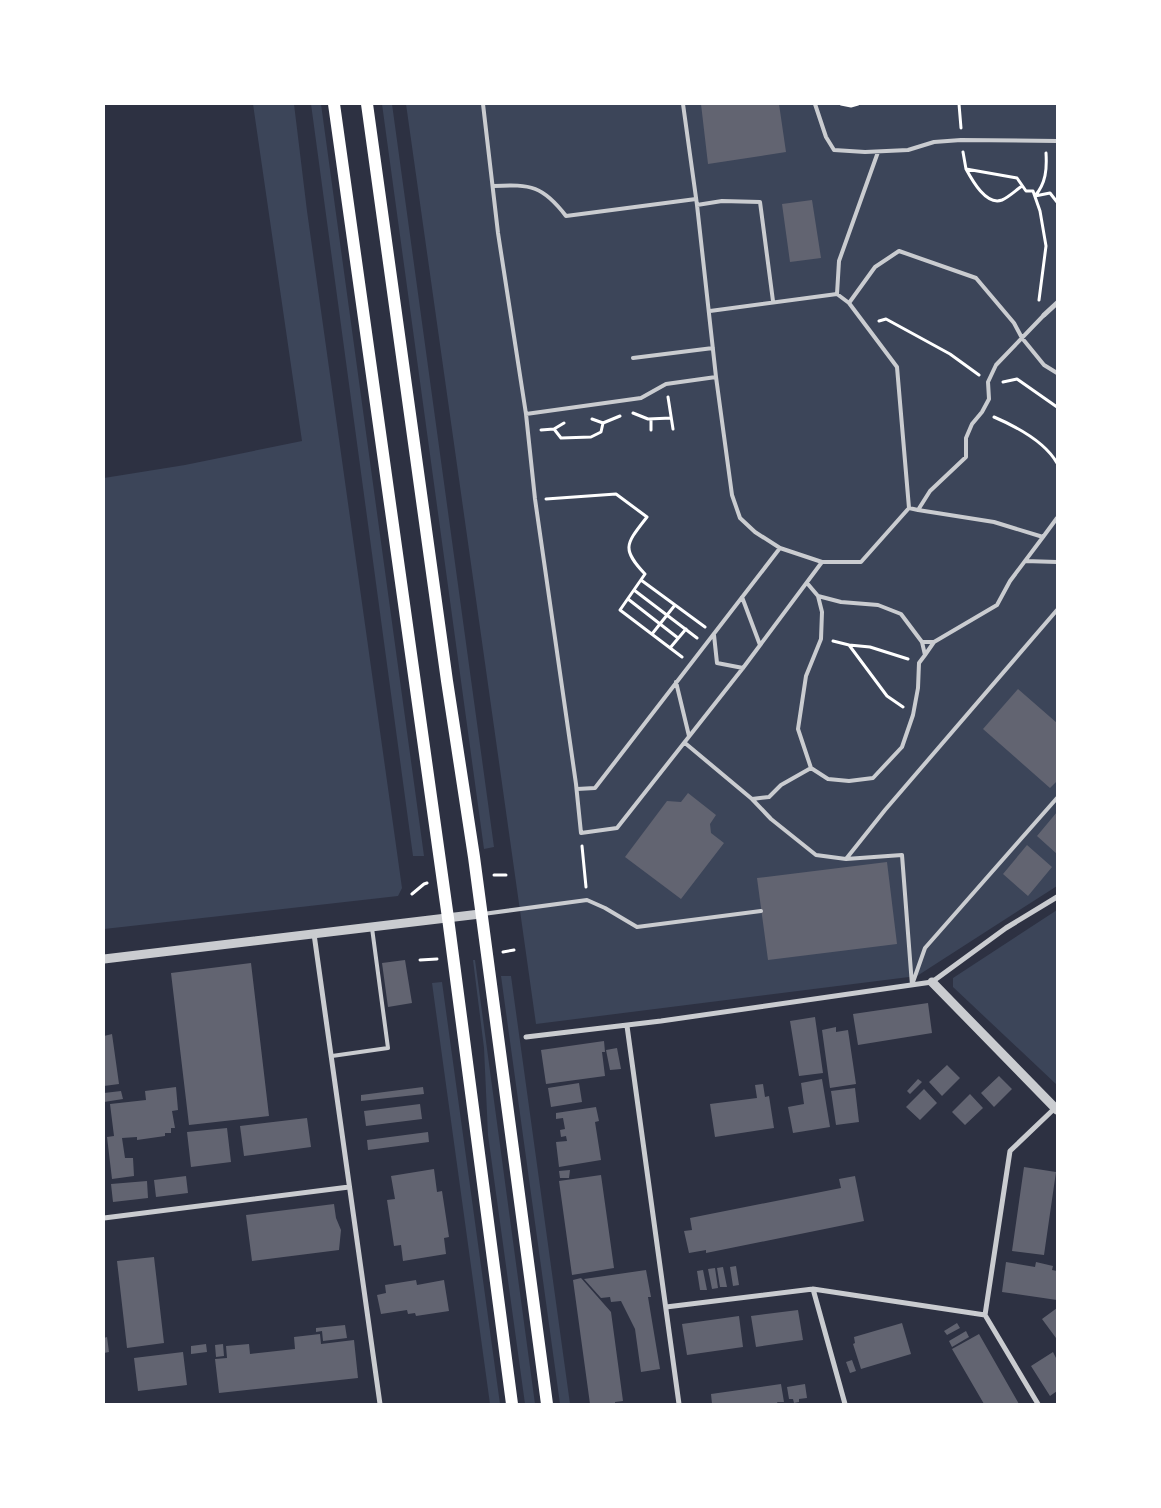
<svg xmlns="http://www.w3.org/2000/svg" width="1161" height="1508" viewBox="0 0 1161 1508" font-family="'Asap Condensed',sans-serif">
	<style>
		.green { fill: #3c4559 }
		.building { fill: #626471 }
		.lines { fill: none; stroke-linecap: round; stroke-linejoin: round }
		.path { stroke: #fff; stroke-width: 3 }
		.service { stroke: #caccd0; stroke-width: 4 }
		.minor { stroke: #caccd0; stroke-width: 5 }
		.tertiary { stroke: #caccd0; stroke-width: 9 }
		.primary { stroke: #fff; stroke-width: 12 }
	</style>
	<rect width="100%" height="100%" fill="#2d3142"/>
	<path class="green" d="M 253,104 L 294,104 L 307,211 L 402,888 L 398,896 L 104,929 L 104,478 L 185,465 L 302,441 Z
		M 311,104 L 321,104 L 424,856 L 413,856 Z
		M 382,104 L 392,104 L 494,847 L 484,849 Z
		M 406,104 L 1057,104 L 1057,886 L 917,976 L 536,1024 Z
		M 1057,910 L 1057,1085 L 953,987 L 953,978 Z
		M 473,960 L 475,960 L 535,1404 L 525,1404 L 488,1135 L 484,1048 Z
		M 501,976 L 511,976 L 570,1404 L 560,1404 Z
		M 442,982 L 500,1404 L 490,1404 L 432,983 Z"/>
	<path class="building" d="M 701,104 L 779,104 L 786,152 L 708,164 Z
		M 812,200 L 821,258 L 790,262 L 782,204 Z
		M 1018,689 L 1057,723 L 1057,781 L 1050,788 L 983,729 Z
		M 688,793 L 716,815 L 710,824 L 711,833 L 724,843 L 681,899 L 625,857 L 667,801 L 681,802 Z
		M 1057,812 L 1057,854 L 1037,836 Z
		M 1027,845 L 1052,867 L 1028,896 L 1003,874 Z
		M 887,862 L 897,944 L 768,960 L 757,878 Z
		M 405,960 L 412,1003 L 388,1007 L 382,963 Z
		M 251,963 L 269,1116 L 189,1125 L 171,973 Z
		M 928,1003 L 932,1033 L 858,1045 L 853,1014 Z
		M 815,1017 L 823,1073 L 799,1076 L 790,1021 Z
		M 836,1027 L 836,1032 L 848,1030 L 856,1084 L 830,1088 L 822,1030 Z
		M 112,1034 L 119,1084 L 104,1086 L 104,1036 Z
		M 604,1041 L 605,1052 L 602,1052 L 605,1076 L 546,1084 L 541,1050 Z
		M 617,1048 L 621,1069 L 610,1070 L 606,1050 Z
		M 947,1065 L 960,1078 L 942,1096 L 929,1082 Z
		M 999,1076 L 1012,1089 L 994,1107 L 981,1093 Z
		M 822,1079 L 830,1127 L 793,1133 L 788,1107 L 804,1104 L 801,1083 Z
		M 918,1079 L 922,1082 L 910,1094 L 907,1091 Z
		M 579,1083 L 582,1102 L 551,1107 L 548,1088 Z
		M 763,1084 L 765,1097 L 769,1096 L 774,1128 L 715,1137 L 710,1104 L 757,1098 L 755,1085 Z
		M 176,1087 L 178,1110 L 172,1111 L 175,1128 L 171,1128 L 171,1133 L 165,1133 L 165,1136 L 137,1140 L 137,1137 L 122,1138 L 125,1158 L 133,1158 L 134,1176 L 112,1179 L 107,1137 L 114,1136 L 110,1104 L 146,1100 L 145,1091 Z
		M 423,1087 L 424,1094 L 361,1101 L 361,1095 Z
		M 855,1088 L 859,1122 L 836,1125 L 831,1091 Z
		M 924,1089 L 937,1103 L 920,1120 L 906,1107 Z
		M 121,1091 L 123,1099 L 104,1102 L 104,1093 Z
		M 970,1094 L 983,1108 L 965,1125 L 952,1112 Z
		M 420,1104 L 422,1119 L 366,1126 L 364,1111 Z
		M 596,1107 L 599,1121 L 595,1122 L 601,1160 L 559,1167 L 556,1142 L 567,1141 L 566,1136 L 561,1137 L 560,1130 L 565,1129 L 563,1118 L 556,1119 L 556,1113 Z
		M 307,1118 L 311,1147 L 244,1156 L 240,1126 Z
		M 227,1128 L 231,1162 L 191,1167 L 187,1132 Z
		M 428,1132 L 429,1142 L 368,1150 L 367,1140 Z
		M 1024,1167 L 1056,1172 L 1044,1255 L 1012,1251 Z
		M 434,1169 L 437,1192 L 442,1191 L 449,1237 L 444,1238 L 446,1254 L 403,1261 L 401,1245 L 394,1246 L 387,1200 L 395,1199 L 391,1176 Z
		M 570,1170 L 569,1178 L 560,1178 L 559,1171 Z
		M 601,1175 L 614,1268 L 572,1275 L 559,1181 Z
		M 186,1176 L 188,1193 L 156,1197 L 154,1180 Z
		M 855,1176 L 864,1221 L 706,1253 L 706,1250 L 689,1253 L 684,1231 L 692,1230 L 690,1218 L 841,1188 L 839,1179 Z
		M 147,1181 L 148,1198 L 113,1202 L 111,1184 Z
		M 334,1204 L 336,1218 L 341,1230 L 339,1250 L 252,1261 L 246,1215 Z
		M 154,1257 L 164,1343 L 127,1348 L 117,1261 Z
		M 1006,1262 L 1035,1267 L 1036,1262 L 1053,1266 L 1052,1270 L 1057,1271 L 1057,1300 L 1002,1292 Z
		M 736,1266 L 739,1285 L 733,1286 L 730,1267 Z
		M 723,1267 L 727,1287 L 720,1287 L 717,1268 Z
		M 715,1268 L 718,1288 L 712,1289 L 708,1269 Z
		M 646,1270 L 651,1297 L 648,1297 L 660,1369 L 641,1372 L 635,1329 L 621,1301 L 611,1302 L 610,1297 L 601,1298 L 584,1279 Z
		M 703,1270 L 707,1290 L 700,1290 L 697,1271 Z
		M 581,1278 L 611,1312 L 623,1401 L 615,1402 L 615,1404 L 590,1404 L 573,1280 Z
		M 416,1280 L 417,1285 L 444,1280 L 449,1311 L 416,1316 L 415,1313 L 408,1314 L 407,1310 L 381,1314 L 377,1295 L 386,1293 L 385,1285 Z
		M 1057,1308 L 1057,1338 L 1056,1338 L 1042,1319 Z
		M 798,1310 L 803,1340 L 756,1347 L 751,1316 Z
		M 739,1316 L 743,1347 L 687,1355 L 682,1324 Z
		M 902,1323 L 911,1354 L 861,1369 L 853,1344 L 855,1343 L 854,1337 Z
		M 957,1323 L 960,1328 L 947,1335 L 944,1331 Z
		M 345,1325 L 347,1338 L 323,1341 L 322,1331 L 316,1332 L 316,1328 Z
		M 966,1331 L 969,1337 L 952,1347 L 949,1341 Z
		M 320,1334 L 321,1344 L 354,1340 L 358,1378 L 219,1393 L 215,1359 L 227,1358 L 226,1346 L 249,1344 L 250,1354 L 295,1349 L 294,1337 Z
		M 979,1334 L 1019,1404 L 984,1404 L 952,1349 Z
		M 107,1337 L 109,1352 L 104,1353 L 104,1338 Z
		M 206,1344 L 207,1352 L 191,1354 L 191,1346 Z
		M 223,1344 L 224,1356 L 216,1357 L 215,1345 Z
		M 183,1352 L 187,1385 L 138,1391 L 134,1358 Z
		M 1053,1352 L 1057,1360 L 1057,1391 L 1050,1396 L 1031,1366 Z
		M 852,1360 L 856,1371 L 850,1373 L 846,1362 Z
		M 781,1384 L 784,1402 L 777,1402 L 778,1404 L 712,1404 L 711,1394 Z
		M 805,1384 L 807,1398 L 799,1399 L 799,1402 L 794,1403 L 793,1399 L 789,1399 L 787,1387 Z"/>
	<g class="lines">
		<path class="path" d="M 841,104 L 851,106 L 858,104
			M 959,104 L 961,128
			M 963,152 L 966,169 L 1017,178 L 1026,191 L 1033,191 L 1040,211 L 1046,246 L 1039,300
			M 966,169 C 972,180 986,206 1002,200 C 1009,197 1016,190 1022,186
			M 1035,196 C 1046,183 1047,169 1046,153
			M 1035,196 L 1050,193 L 1057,202
			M 879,321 L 886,319 L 950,354 L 979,375
			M 1003,382 L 1017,379 L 1057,407
			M 668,397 L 673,429
			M 633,413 L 648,419 L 671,418
			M 994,417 C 1015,426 1045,442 1057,463
			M 592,419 L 603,423
			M 651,419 L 651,430
			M 554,429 L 564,423
			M 541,430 L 554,429 L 561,438 L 591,437 L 601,432 L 603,423 L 620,416
			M 546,499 L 616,494 L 647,517 C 627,543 620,548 645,574 L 620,610 L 682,657
			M 641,580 L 705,627
			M 634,590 L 697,638
			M 628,599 L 678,638
			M 652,634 L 675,605
			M 833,641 L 849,645 L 887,696 L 903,707
			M 849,645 L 870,647 L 908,659
			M 670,648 L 686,629
			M 582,846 L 586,887
			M 494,875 L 506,875
			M 412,894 L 424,884 L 427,883
			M 503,952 L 514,950
			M 420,960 L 437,959"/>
		<path class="service" d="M 483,104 L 498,233 L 526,414 L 535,499 L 576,784 L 581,833 L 617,828 L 743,668 L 822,562
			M 683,104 L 697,205 L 716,377
			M 815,104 L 826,137 L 834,150 L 865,152 L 908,150 L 934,142 L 961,140 L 1057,141
			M 494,186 C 531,184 543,186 566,216 L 696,199
			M 697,205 L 722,201 L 760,202 L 773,301
			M 837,294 L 839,261 L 878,152
			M 849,303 L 875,267 L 899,251 L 976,278 L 1014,323 L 1022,338 L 1044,365 L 1057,373
			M 710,311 L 837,294 L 849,303 L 897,367 L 909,508
			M 633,358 L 713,348
			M 526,414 L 641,398 L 666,384 L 716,377 L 732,495 L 740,518 L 755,532 L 780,548
			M 1043,537 L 1057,518
			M 1025,561 L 1057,562
			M 807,583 L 818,596 L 841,602 L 878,605 L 901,614 L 922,642
			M 818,596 L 822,612 L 821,639 L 806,676 L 798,729 L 811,768 L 828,779 L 849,781 L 873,778 L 902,747 L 913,715 L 918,688 L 919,663 L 925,655 L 922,642 L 934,642 L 997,605 L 1010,581 L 1043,537 L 994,522 L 918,510 L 930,491 L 966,457 L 966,438 L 972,424 L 982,412 L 989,399 L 988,382 L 996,365 L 1044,315
			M 742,597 L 760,645
			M 714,635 L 717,663 L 743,668
			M 925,655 L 934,642
			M 676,682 L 689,736
			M 685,743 L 752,799 L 771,819 L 816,855 L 846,859 L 902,855 L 912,985
			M 577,789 L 595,788 L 780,548 L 822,562 L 861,562 L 909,508 L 918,510
			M 752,799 L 769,797 L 781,785 L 811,768
			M 846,859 L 885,810 L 1057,610
			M 483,914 L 587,900 L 605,908 L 637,927 L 761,911
			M 913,982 L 925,948 L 1057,798
			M 332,1056 L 388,1048 L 372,928"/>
		<path class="minor" d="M 1044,315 L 1057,303
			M 314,934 L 380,1404
			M 627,1026 L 679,1404
			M 526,1037 L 661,1021 L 932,982 L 1006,928 L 1057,897
			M 104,1218 L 349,1187
			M 813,1289 L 845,1404
			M 666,1307 L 813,1289 L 985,1315
			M 1038,1404 L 985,1315 L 1010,1151 L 1055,1108"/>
		<path class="tertiary" d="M 104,959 L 480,914
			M 932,982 L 1057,1110"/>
		<path class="primary" d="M 334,104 L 448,918 L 512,1404
			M 367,104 L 447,681 L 474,857 L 547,1404"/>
	</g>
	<rect width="1161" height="1508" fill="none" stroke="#ffffff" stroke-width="210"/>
</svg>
